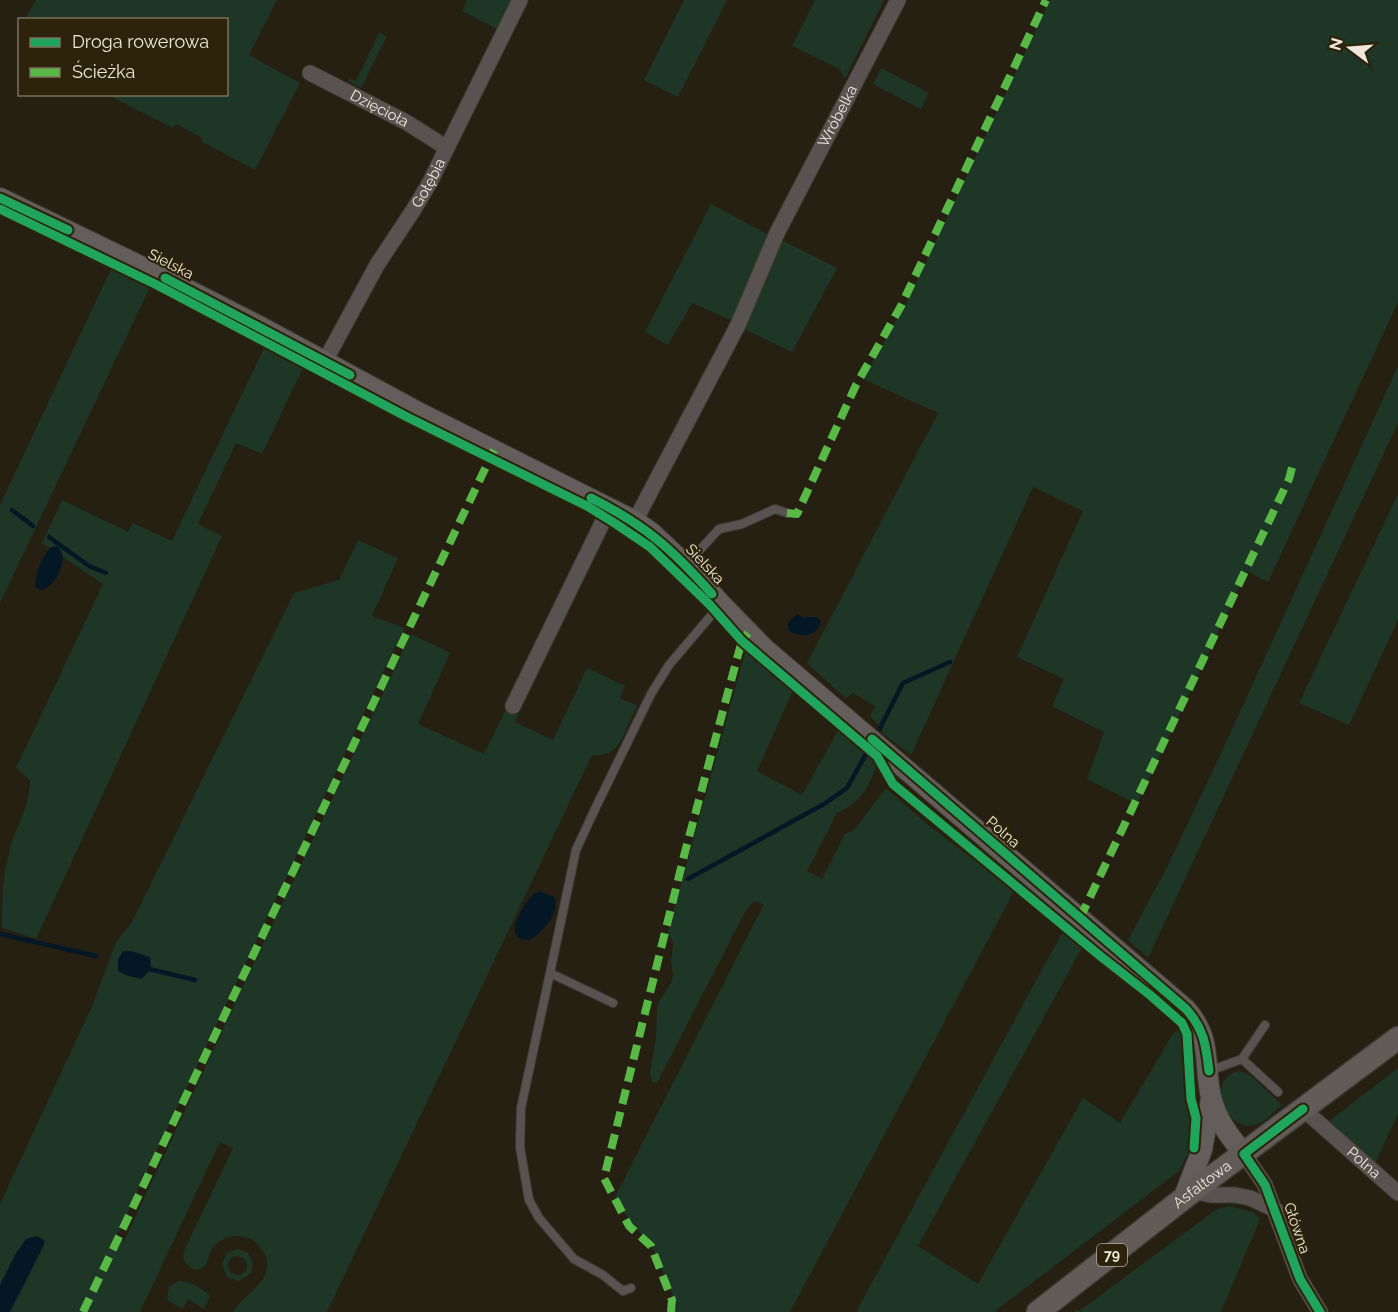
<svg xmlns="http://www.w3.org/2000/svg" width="1398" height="1312" viewBox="0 0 1398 1312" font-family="Raleway,sans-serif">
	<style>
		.green { fill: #1e3625; fill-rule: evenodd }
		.water { fill: #031725 }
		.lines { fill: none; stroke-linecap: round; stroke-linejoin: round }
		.stream { stroke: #031725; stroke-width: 4.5 }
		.lane-casing { stroke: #403b30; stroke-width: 10 }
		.street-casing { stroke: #403b30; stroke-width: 17 }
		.secondary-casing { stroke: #403b30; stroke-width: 22 }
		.primary-casing { stroke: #403b30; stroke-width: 25 }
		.lane { stroke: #585351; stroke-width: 8 }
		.street { stroke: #585351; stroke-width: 15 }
		.secondary { stroke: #635d5b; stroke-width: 20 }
		.primary { stroke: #615c58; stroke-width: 22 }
		.quiet { stroke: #58b947; stroke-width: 8; stroke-dasharray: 15 8; stroke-linecap: butt }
		.cycleway-casing { stroke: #2d230a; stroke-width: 13 }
		.cycleway { stroke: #20a55d; stroke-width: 9 }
		.labels { text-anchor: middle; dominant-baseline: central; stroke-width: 4.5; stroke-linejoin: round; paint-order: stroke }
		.shield { fill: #2d230a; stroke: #b5ad9c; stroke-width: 1.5 }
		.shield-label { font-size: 14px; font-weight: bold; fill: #efe8da }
		.street-label { font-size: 15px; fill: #efe8da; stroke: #2d230a }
	</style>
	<rect width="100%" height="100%" fill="#252012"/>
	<path class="green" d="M 36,0 L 277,0 L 249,55 L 300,83 L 255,170 L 201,141 L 203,138 L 176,124 L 173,128 L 108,95 L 226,94 L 226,20 L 25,19 Z
		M 467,0 L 512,0 L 497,29 L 462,11 Z
		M 684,0 L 727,0 L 678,97 L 644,80 Z
		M 815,0 L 884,0 L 845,79 L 840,69 L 792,46 Z
		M 1050,0 L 1398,0 L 1398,302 L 1268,582 L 1247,571 L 1137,804 L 1087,779 L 1104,732 L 1052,706 L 1064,679 L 1017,657 L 1083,511 L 1033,487 L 911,755 L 882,733 L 883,730 L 870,716 L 875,706 L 853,693 L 848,697 L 845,698 L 807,663 L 938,413 L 863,379 L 908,300 Z
		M 379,33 L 387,36 L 361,88 L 348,81 L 349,78 L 356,81 Z
		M 881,68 L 929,93 L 921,109 L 873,84 Z
		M 711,204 L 769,235 L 735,322 L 692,303 L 668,345 L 645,332 Z
		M 781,240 L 837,268 L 792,352 L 744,329 Z
		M 112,267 L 150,287 L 0,603 L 0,505 Z
		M 264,348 L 302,365 L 302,370 L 262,454 L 236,443 L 198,524 L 222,536 L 36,939 L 2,928 C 2,903 2,878 9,853 C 15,827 30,807 30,780 L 16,768 L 103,584 L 42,543 L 62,500 L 128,532 L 133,523 L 172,541 Z
		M 1398,366 L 1398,423 L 1148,958 L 1128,940 L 1168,865 L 1223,749 Z
		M 1398,494 L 1398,620 L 1349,725 L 1299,703 Z
		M 358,540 L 398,558 L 372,616 L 404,628 L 116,1237 L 124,1241 L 239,995 L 411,634 L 450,653 L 418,724 L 484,754 L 508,705 L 520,711 L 515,722 L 553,740 L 587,668 L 625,686 L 620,698 L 638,706 C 624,725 623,760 592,755 L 327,1312 L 233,1312 C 243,1293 280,1279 263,1251 C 259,1246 255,1241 249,1238 C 236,1233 220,1237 212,1249 C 206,1259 209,1271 193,1269 C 185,1264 181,1259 185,1249 L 233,1148 L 220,1142 L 140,1312 L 0,1312 L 0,1204 L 93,1004 L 116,942 L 132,922 L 294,593 L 339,580 Z
		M 746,649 L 793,690 L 757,771 L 802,795 L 839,729 L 872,755 L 877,762 C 870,787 861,802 837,813 L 807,871 L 822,879 L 845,834 L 854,830 L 886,788 L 927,824 L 1014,891 L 790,1312 L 674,1312 L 677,1305 L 650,1242 L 633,1226 L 615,1197 L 764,904 L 754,901 L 745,912 L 657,1083 L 652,1082 L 650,1074 L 656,1037 L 657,1005 L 672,981 L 673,973 L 671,963 L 673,945 L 672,939 L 667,935 Z
		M 1063,931 L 1082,948 L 918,1246 L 978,1284 L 1083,1098 L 1120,1123 L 1174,1032 L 1181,1029 L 1184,1033 L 1187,1096 L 1193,1121 L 1192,1138 L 1188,1154 L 1179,1171 L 994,1312 L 856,1312 Z
		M 1398,1068 L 1398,1114 L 1375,1163 L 1328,1122 Z
		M 1239,1071 L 1250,1075 L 1282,1105 C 1275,1111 1265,1122 1255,1125 C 1227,1133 1204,1078 1239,1071 Z
		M 1229,1206 L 1253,1212 L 1260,1219 L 1221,1312 L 1074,1312 L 1077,1310 L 1079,1311 L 1217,1209 Z
		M 238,1249 L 248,1253 L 253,1263 L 251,1273 L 239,1281 L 227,1277 L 222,1264 L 227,1253 ZM 237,1256 L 244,1259 L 247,1264 L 246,1271 L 239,1276 L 231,1273 L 227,1265 L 231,1258 Z
		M 178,1281 C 189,1281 202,1288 210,1296 L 204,1309 L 188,1299 L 183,1309 L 167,1300 L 169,1287 Z"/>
	<path class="water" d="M 57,546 C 71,557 56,587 41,590 L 36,588 C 34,575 42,557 51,547 Z
		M 797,614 L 803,617 L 817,617 L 821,622 C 817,637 800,639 788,630 L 788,622 Z
		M 541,892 L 554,897 C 561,913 542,932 530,940 C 499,941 524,904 534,893 Z
		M 123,951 L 131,951 L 150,957 C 153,965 148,975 141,979 L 126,975 L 118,971 L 118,960 Z
		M 37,1236 L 45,1241 L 43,1247 L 10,1312 L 0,1312 L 0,1285 L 16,1253 L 26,1239 Z"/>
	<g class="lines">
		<path class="stream" d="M 12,510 L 33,526
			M 49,537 L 89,566 L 106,573
			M 880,728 L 903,683 L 950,662
			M 688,879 L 824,804 L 847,788 L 866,754
			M 0,934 L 96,956
			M 145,968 L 195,980"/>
		<g class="lane-casing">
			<path id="lane" d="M 687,564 L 719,529 L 742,524 L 775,509 L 787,513
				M 550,973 L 521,1108 L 520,1147 L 529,1200 L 539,1218 L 574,1259 L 603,1275 L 623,1291 L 631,1288
				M 613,1003 L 550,973 L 576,850 L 595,809 L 651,694 L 669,665 L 720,605
				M 1242,1059 L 1278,1092
				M 1209,1071 L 1242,1059 L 1265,1025"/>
		</g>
		<g class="street-casing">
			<g id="street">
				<path id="s1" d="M 310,73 L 406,122 L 447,148"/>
				<path id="s2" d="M 325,361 L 377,265 L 414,209 L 430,182 L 520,0"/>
				<path id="s3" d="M 635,521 L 738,325 L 777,233 L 898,0"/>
				<path d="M 513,706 L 610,507"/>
				<path id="s4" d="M 1303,1109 L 1398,1193"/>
				<path d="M 1244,1154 L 1265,1185 L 1300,1279 L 1320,1312"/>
				<path d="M 1193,1191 L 1211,1195 L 1235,1195 L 1250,1198 L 1276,1210"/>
			</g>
		</g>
		<g class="secondary-casing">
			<path id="secondary" d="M 0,198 L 161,276 L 261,327 L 418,412 L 635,521 L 652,533 L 686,565 L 721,604 L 764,648 L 1186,1009 C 1213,1040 1203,1062 1211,1097 C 1216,1119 1230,1137 1244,1154
				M 1183,1199 L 1202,1150 L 1211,1099"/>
		</g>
		<g class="primary-casing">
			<g id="primary">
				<path id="s5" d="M 1038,1312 L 1193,1191 L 1398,1038"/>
			</g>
		</g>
		<use href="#lane" class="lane"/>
		<use href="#street" class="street"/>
		<use href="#secondary" class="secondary"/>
		<use href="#primary" class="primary"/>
		<path class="quiet" d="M 787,513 L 797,514 L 856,385 L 901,306 L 1046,0
			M 1080,918 L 1289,479 L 1293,464
			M 83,1312 L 494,450
			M 671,1312 L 672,1300 L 651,1246 L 629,1226 L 604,1178 L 685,852 L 738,655 L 742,641 L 748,633"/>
		<g class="cycleway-casing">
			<path id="cycleway" d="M 0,198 L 68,230
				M 0,209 L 157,285 L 407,417 L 587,506 L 616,524 L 650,547 L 709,604 L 742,641 L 877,756 L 893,784 L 1099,955 L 1150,995 L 1182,1023 L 1187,1034 L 1191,1099 L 1196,1118 L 1194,1148
				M 165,278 L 350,375
				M 591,498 C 645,525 672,549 712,594
				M 872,739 L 1186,1009 C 1204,1029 1206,1045 1209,1071
				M 1303,1109 L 1244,1154 L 1265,1185 L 1300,1279 L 1320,1312"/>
		</g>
		<use href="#cycleway" class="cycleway"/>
	</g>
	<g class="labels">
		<rect class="shield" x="1097" y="1244" width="30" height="22" rx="4.5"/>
		<g class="shield-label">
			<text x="1112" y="1255">79</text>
		</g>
		<g class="street-label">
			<text stroke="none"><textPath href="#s1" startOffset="78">Dzięcioła</textPath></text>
			<text stroke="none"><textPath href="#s3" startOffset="453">Wróbelka</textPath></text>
			<text stroke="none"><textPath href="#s2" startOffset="206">Gołębia</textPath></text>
			<text transform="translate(171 264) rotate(27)">Sielska</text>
			<text transform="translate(705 564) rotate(47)">Sielska</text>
			<text transform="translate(1003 832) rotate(41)">Polna</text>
			<text stroke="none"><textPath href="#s4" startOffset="81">Polna</textPath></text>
			<text stroke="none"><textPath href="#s5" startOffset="208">Asfaltowa</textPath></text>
			<text transform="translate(1297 1228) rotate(71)">Główna</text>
		</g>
	</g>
	<rect x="18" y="18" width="210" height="78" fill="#2d230a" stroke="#7b725d" stroke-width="1.5"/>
	<rect x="30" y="38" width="30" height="9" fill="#20a55d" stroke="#7b725d" stroke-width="1.5"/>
	<text x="72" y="48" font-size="18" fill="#efe8da">Droga rowerowa</text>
	<rect x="30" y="68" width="30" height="9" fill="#58b947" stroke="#7b725d" stroke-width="1.5"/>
	<text x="72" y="78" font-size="18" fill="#efe8da">Ścieżka</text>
	<g transform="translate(1350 48) rotate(286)" stroke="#2d230a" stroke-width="4.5" paint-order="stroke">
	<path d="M0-4.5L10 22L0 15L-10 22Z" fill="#efe8da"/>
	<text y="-9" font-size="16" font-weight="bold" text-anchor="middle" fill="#efe8da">N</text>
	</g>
</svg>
